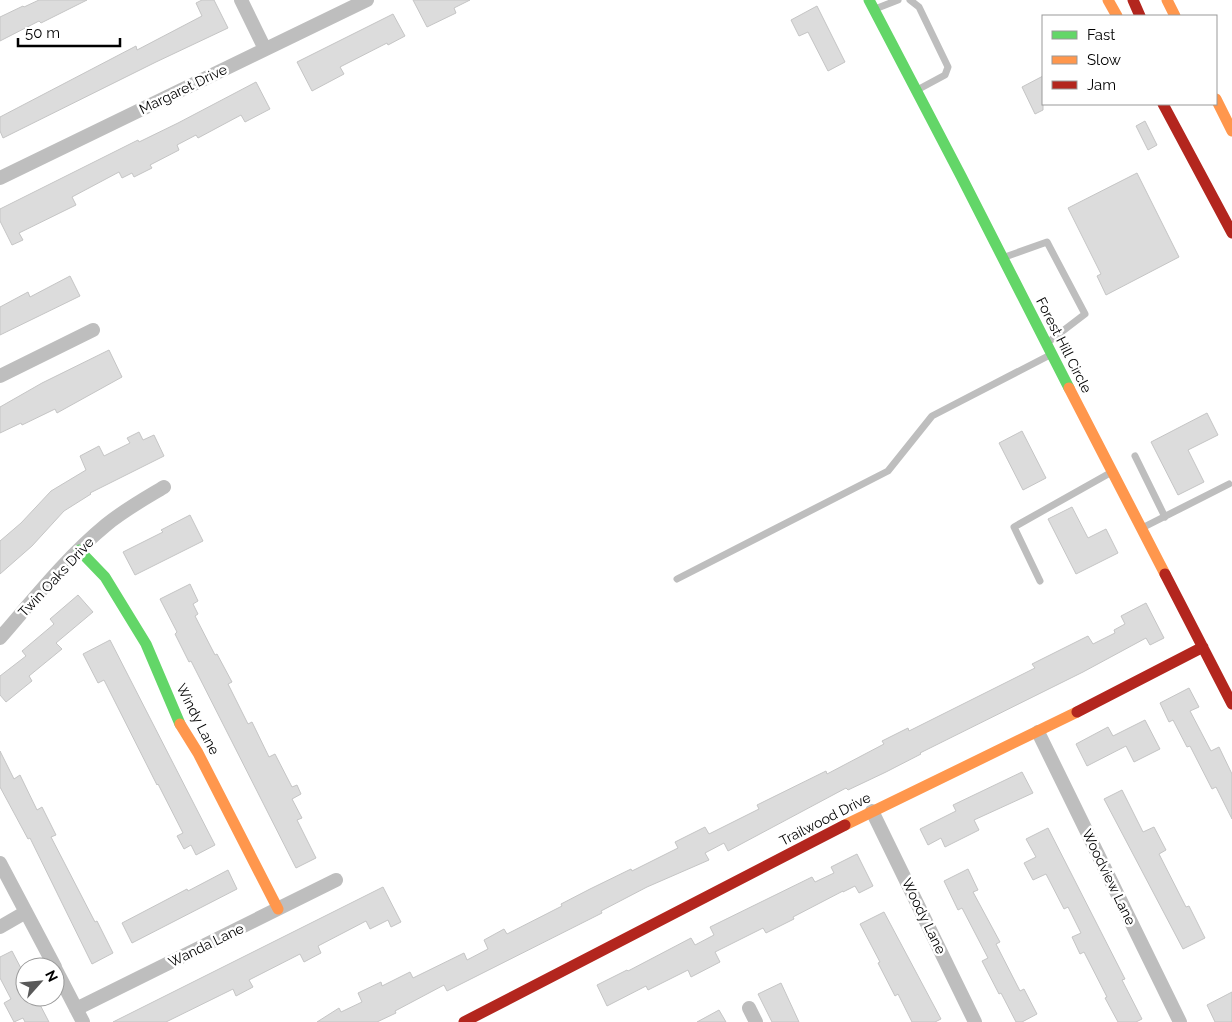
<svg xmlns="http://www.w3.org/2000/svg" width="1232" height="1022" viewBox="0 0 1232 1022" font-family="Raleway,sans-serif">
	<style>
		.building { fill: #dcdcdc; stroke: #c5c5c5 }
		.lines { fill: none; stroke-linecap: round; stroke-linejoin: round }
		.lane { stroke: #bebebe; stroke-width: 7 }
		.street { stroke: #bebebe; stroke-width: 14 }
		.fast { stroke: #63d668; stroke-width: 11 }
		.slow { stroke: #ff974d; stroke-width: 11 }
		.jam { stroke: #b3261e; stroke-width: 11 }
		.labels { text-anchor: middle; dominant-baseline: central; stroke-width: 5; stroke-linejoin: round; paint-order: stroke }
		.street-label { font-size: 14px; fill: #000; stroke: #fff }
	</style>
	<rect width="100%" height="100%" fill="#fff"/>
	<path class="building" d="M 39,0 L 87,0 L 41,23 L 39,21 L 0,41 L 0,17 L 23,6 L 24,7 Z
		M 202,0 L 214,0 L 228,28 L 156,62 L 3,138 L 0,131 L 0,117 L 136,46 L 137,50 L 202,16 L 196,3 Z
		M 413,0 L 470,0 L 454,8 L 456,13 L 427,27 Z
		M 817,6 L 845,62 L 828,71 L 808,32 L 799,36 L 791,20 Z
		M 393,14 L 405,36 L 388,45 L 387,43 L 340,67 L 344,74 L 312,91 L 297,62 Z
		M 1043,76 L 1043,110 L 1035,114 L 1022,87 Z
		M 256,82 L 270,109 L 245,122 L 241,115 L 198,138 L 196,135 L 177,145 L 179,150 L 150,165 L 152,168 L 134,177 L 132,173 L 122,178 L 119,172 L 72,197 L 76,205 L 19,233 L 23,240 L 12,245 L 0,221 L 0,209 L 138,140 L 139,142 L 178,123 Z
		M 1145,121 L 1157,145 L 1148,150 L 1136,126 Z
		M 1137,173 L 1179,257 L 1106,295 L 1097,276 L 1101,274 L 1068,208 Z
		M 70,276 L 80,296 L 0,335 L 0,307 L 28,292 L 30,297 Z
		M 109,350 L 122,377 L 57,413 L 55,409 L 22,425 L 21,423 L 0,433 L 0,407 L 42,383 Z
		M 1207,413 L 1218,435 L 1188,450 L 1204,482 L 1178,495 L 1151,442 Z
		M 1022,431 L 1046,478 L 1023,490 L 999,443 Z
		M 139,432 L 143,440 L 154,435 L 164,456 L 90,493 L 91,494 L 64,511 L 32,546 L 0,574 L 0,541 L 21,523 L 51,491 L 86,470 L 80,456 L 99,446 L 104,456 L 130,443 L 127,438 Z
		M 1072,507 L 1088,538 L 1106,529 L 1118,553 L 1076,574 L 1048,519 Z
		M 190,515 L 203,541 L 135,575 L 123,552 L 163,532 L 161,530 Z
		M 190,584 L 198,601 L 193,604 L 198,614 L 195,616 L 215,655 L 217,654 L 232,682 L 228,684 L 248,724 L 252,722 L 269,757 L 275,754 L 292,787 L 297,785 L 301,794 L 292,799 L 302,818 L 297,820 L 316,858 L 296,868 L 191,661 L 189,662 L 175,634 L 177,632 L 160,599 Z
		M 78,595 L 93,612 L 56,643 L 62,649 L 29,676 L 32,681 L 6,702 L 0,695 L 0,676 L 26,656 L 22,651 L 54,624 L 50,619 Z
		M 1146,603 L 1164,638 L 1150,645 L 1146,638 L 1083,672 L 920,753 L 921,754 L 886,772 L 848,790 L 846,788 L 728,851 L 724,843 L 705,853 L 709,860 L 647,887 L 601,911 L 602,913 L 447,991 L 444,985 L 395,1011 L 396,1013 L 377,1022 L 317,1022 L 339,1008 L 341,1012 L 362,1002 L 358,993 L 381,982 L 382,986 L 410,972 L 413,978 L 464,953 L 467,960 L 488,949 L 484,940 L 504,929 L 507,934 L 562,906 L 561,904 L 590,889 L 631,869 L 632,871 L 678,848 L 675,842 L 705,827 L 709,834 L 759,809 L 757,805 L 826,771 L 827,774 L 884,744 L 882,741 L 908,728 L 909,731 L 1035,668 L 1032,664 L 1088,636 L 1093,644 L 1115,633 L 1114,630 L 1125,624 L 1121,616 Z
		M 110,640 L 215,845 L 196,855 L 191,845 L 184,849 L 177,836 L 183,833 L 158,784 L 157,785 L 104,680 L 98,683 L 83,654 Z
		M 1189,688 L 1199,707 L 1190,711 L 1211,751 L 1219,747 L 1232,774 L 1232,819 L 1216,787 L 1212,789 L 1190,746 L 1187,747 L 1173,720 L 1169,722 L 1160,703 Z
		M 1145,720 L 1160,749 L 1134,762 L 1126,746 L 1087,766 L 1076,744 L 1108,727 L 1113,736 Z
		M 0,751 L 14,779 L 20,775 L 37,810 L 42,807 L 56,835 L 51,837 L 95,922 L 97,921 L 113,953 L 92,964 L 30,838 L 28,839 L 0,787 Z
		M 1022,772 L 1033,793 L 974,820 L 979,830 L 945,847 L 941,838 L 928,845 L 920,829 L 956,811 L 953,805 Z
		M 1122,790 L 1143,832 L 1154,827 L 1166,850 L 1159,854 L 1186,907 L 1189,906 L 1205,938 L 1183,949 L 1104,799 Z
		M 1048,828 L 1125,979 L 1122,980 L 1142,1019 L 1136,1022 L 1118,1022 L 1105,998 L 1107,997 L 1084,952 L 1080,954 L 1072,937 L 1081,933 L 1068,907 L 1064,909 L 1046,874 L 1033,880 L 1024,863 L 1036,857 L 1026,839 Z
		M 857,854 L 873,886 L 859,893 L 855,886 L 843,892 L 843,891 L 793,917 L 794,919 L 766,933 L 763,928 L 715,952 L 720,962 L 691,977 L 688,970 L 648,990 L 646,986 L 607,1006 L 597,985 L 627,970 L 628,971 L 691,938 L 695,945 L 714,935 L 710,927 L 812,877 L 815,882 L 834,873 L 831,867 Z
		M 968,869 L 978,890 L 973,892 L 1000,942 L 996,944 L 1020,991 L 1024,989 L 1037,1014 L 1022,1022 L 1016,1022 L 1001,993 L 999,994 L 982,961 L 988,958 L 962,908 L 958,910 L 944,881 Z
		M 228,870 L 237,889 L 132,943 L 122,923 L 187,889 L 188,891 Z
		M 383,887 L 401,922 L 391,927 L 388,920 L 370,929 L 366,921 L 318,946 L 321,953 L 304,962 L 300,954 L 249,980 L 253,987 L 236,996 L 233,989 L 166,1022 L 113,1022 Z
		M 884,912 L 941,1019 L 935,1022 L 912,1022 L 898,994 L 895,996 L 878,963 L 880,962 L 860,924 Z
		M 12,951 L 25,976 L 25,997 L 36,997 L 49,1022 L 25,1022 L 23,1018 L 14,1022 L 4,1003 L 11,999 L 0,978 L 0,957 Z
		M 781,983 L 799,1022 L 772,1022 L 758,994 Z
		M 1232,992 L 1232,1022 L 1215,1022 L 1207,1005 Z
		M 719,1010 L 726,1022 L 697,1022 Z"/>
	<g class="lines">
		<path class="lane" d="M 910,0 L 919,7 L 948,67 L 945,75 L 919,89
			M 875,9 L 898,0
			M 1005,257 L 1047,242 L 1085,314 L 1047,343
			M 1135,456 L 1165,517
			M 1142,528 L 1229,484
			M 677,579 L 888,471 L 932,416 L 1050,355
			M 1040,581 L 1014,527 L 1110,473"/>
		<path class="street" d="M 241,0 L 265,49
			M 0,178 L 367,0
			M 0,376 L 93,330
			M 0,638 C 34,599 66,558 106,525 C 124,510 144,499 164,487
			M 1038,732 L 1180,1022
			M 872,811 L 975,1022
			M 0,863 L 55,967
			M 0,927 L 26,912
			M 55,968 L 83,1022
			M 749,1008 L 756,1022
			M 76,1009 L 336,880"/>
		<path class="fast" d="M 869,0 L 961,176 L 1069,388
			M 79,550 L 105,577 L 146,644 L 180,724"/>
		<path class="slow" d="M 1108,0 L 1117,16
			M 1167,0 L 1175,16
			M 1216,99 L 1232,131
			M 1069,388 L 1165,574
			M 180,724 L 198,753 L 278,909
			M 845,825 L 1077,712"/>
		<path class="jam" d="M 1133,0 L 1140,16
			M 1163,104 L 1232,233
			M 1165,574 L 1232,704
			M 1077,712 L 1203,647
			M 464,1022 L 845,825"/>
	</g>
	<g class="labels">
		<g class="street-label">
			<text transform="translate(183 89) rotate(-26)">Margaret Drive</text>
			<text transform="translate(1064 345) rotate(63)">Forest Hill Circle</text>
			<text transform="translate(56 577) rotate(-47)">Twin Oaks Drive</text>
			<text transform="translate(198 719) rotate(63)">Windy Lane</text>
			<text transform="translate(825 819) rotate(-27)">Trailwood Drive</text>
			<text transform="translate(1109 877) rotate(64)">Woodview Lane</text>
			<text transform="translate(924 916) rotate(64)">Woody Lane</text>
			<text transform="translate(206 945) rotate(-26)">Wanda Lane</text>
		</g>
	</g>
	<rect x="1042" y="15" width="175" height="90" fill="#ffffff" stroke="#999999"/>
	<rect x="1052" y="31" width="25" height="8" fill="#63d668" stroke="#999999"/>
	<text x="1087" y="40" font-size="15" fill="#000000">Fast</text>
	<rect x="1052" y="56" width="25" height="8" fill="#ff974d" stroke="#999999"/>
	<text x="1087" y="65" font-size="15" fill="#000000">Slow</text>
	<rect x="1052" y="81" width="25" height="8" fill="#b3261e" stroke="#999999"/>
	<text x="1087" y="90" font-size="15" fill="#000000">Jam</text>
	<g transform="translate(40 982) rotate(63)"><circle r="24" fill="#ffffff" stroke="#999999"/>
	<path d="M0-4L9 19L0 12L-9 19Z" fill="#595959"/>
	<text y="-8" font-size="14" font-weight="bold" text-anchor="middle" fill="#000000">N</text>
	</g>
	<path d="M18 38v8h102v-8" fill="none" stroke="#000000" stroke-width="2.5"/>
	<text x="25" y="38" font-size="15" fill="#000000" stroke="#ffffff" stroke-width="4" paint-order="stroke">50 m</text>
</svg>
